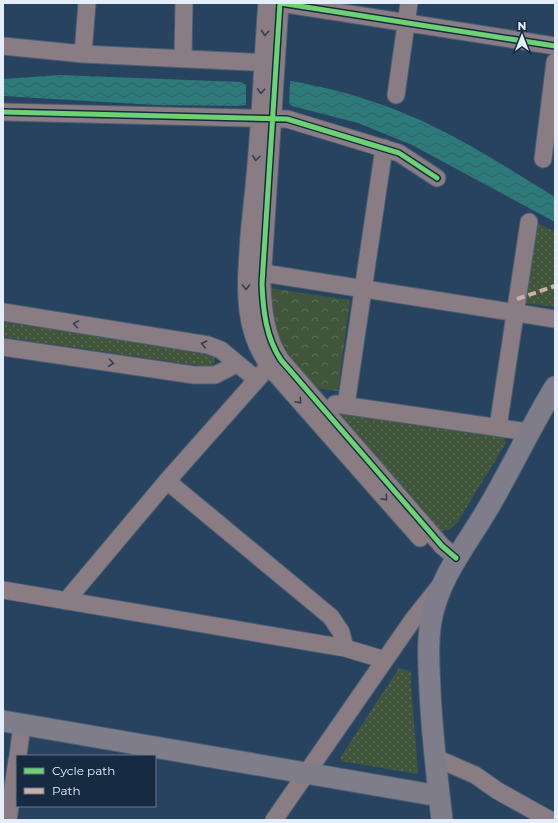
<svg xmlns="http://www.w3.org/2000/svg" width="558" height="823" viewBox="0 0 558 823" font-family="Montserrat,sans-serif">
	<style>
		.grass { fill: url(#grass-dots) }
		.park { fill: url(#park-crowns) }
		.water { fill: url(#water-waves) }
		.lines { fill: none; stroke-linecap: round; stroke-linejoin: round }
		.minor-casing { stroke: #495e74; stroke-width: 19 }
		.major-casing { stroke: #495e74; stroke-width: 23 }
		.minor { stroke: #897c83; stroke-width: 17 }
		.major { stroke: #7f7d89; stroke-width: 21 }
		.quiet { stroke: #cab0a6; stroke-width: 4; stroke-dasharray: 8 4; stroke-linecap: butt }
		.cycleway-casing { stroke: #162b42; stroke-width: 8 }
		.cycleway { stroke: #6cd273; stroke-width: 5 }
		.oneway { stroke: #333f52 }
	</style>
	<defs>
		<pattern id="grass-dots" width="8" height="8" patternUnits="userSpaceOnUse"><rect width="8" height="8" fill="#41553b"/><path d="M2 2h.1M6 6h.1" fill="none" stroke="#5c6e58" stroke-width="1.8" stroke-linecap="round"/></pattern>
		<pattern id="park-crowns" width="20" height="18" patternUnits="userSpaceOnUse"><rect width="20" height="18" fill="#41553b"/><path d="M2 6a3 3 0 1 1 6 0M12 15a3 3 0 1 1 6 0" fill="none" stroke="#5c6e58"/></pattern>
		<pattern id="water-waves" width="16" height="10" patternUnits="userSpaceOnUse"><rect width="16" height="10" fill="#2c7a79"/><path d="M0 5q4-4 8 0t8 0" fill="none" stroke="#386062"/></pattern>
	</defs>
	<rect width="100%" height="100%" fill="#27435f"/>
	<path class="grass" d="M 535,222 L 555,232 L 555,307 L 522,303 Z
		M 3,322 L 204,352 L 214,356 L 215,362 L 212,366 L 202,366 L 3,337 Z
		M 340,413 L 504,438 L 506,443 L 457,523 L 449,530 L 439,531 L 337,415 Z
		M 399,668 L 411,672 L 411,686 L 418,772 L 417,774 L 341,761 L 340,758 Z"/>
	<path class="park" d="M 270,288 L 350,300 L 338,391 L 313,388 L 288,354 L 275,332 Z"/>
	<path class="water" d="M 60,75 L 241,82 L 246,85 L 246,105 L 238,106 L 156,105 L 3,96 L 3,79 Z
		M 290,81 C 347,90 405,110 456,138 C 490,156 522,177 555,197 L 555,222 L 412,145 L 358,123 L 292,106 L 289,103 Z"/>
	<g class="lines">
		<g class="minor-casing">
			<path id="minor" d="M 267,3 C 263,48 262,94 258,139 C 256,172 252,204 249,236 C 246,284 240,329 272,370 L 420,538
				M 3,46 L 83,54 L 272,63
				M 83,54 L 87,3
				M 183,58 L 184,3
				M 396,95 L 409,3
				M 3,112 L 287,119 L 399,153 L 437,178
				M 543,159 L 555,62
				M 263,273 L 555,319
				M 3,312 L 208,345 L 221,350 L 256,379
				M 3,347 L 194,375 L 215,375 L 237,364
				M 335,404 L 528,432
				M 346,405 L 384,148
				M 498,427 L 529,222
				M 167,481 L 331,617 L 341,632 L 345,648
				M 456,558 L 442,546 L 281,360 C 266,338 263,310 262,284 L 280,3 L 555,46
				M 3,590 L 345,648 L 385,660
				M 66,601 L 167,481 L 277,357
				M 18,756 L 22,724
				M 436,758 L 475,775 L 498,791 L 550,820
				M 8,820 L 17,760
				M 274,820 L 412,621 L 439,587"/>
		</g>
		<g class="major-casing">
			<path id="major" d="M 3,721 L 439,796
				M 442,820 C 437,777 432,734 430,691 C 429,668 427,644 431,621 C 439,576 469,542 491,503 C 513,465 532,425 555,387"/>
		</g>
		<use href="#minor" class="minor"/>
		<use href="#major" class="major"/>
		<path class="quiet" d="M 517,299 L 555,286"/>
		<g class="cycleway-casing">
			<path id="cycleway" d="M 3,112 L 287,119 L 399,153 L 437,178
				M 456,558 L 442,546 L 281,360 C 266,338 263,310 262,284 L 280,3 L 555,46"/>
		</g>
		<use href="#cycleway" class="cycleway"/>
	</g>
	<defs><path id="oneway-chevron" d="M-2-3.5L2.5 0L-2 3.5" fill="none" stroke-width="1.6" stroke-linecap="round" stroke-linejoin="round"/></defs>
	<g class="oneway">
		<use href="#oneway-chevron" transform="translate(265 33) rotate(95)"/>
		<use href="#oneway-chevron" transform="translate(261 91) rotate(93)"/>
		<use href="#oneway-chevron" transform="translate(256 158) rotate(97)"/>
		<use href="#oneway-chevron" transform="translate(246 287) rotate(89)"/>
		<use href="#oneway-chevron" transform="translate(76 324) rotate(-171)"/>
		<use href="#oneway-chevron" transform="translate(204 344) rotate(-168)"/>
		<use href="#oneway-chevron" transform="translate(111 363) rotate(8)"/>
		<use href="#oneway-chevron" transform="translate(299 401) rotate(49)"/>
		<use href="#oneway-chevron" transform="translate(385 498) rotate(49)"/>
	</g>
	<rect width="558" height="823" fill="none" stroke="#e3eefa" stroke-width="8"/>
	<rect x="16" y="755" width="140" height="52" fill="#162b42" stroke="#68798c"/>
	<rect x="24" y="768" width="20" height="6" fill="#6cd273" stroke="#68798c"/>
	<text x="52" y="775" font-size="12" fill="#e3eefa">Cycle path</text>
	<rect x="24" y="788" width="20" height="6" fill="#cab0a6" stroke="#68798c"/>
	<text x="52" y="795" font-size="12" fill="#e3eefa">Path</text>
	<g transform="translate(522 36)" stroke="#162b42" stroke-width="3" paint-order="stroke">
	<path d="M0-3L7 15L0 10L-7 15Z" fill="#e3eefa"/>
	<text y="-6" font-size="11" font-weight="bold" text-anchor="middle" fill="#e3eefa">N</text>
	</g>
</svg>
